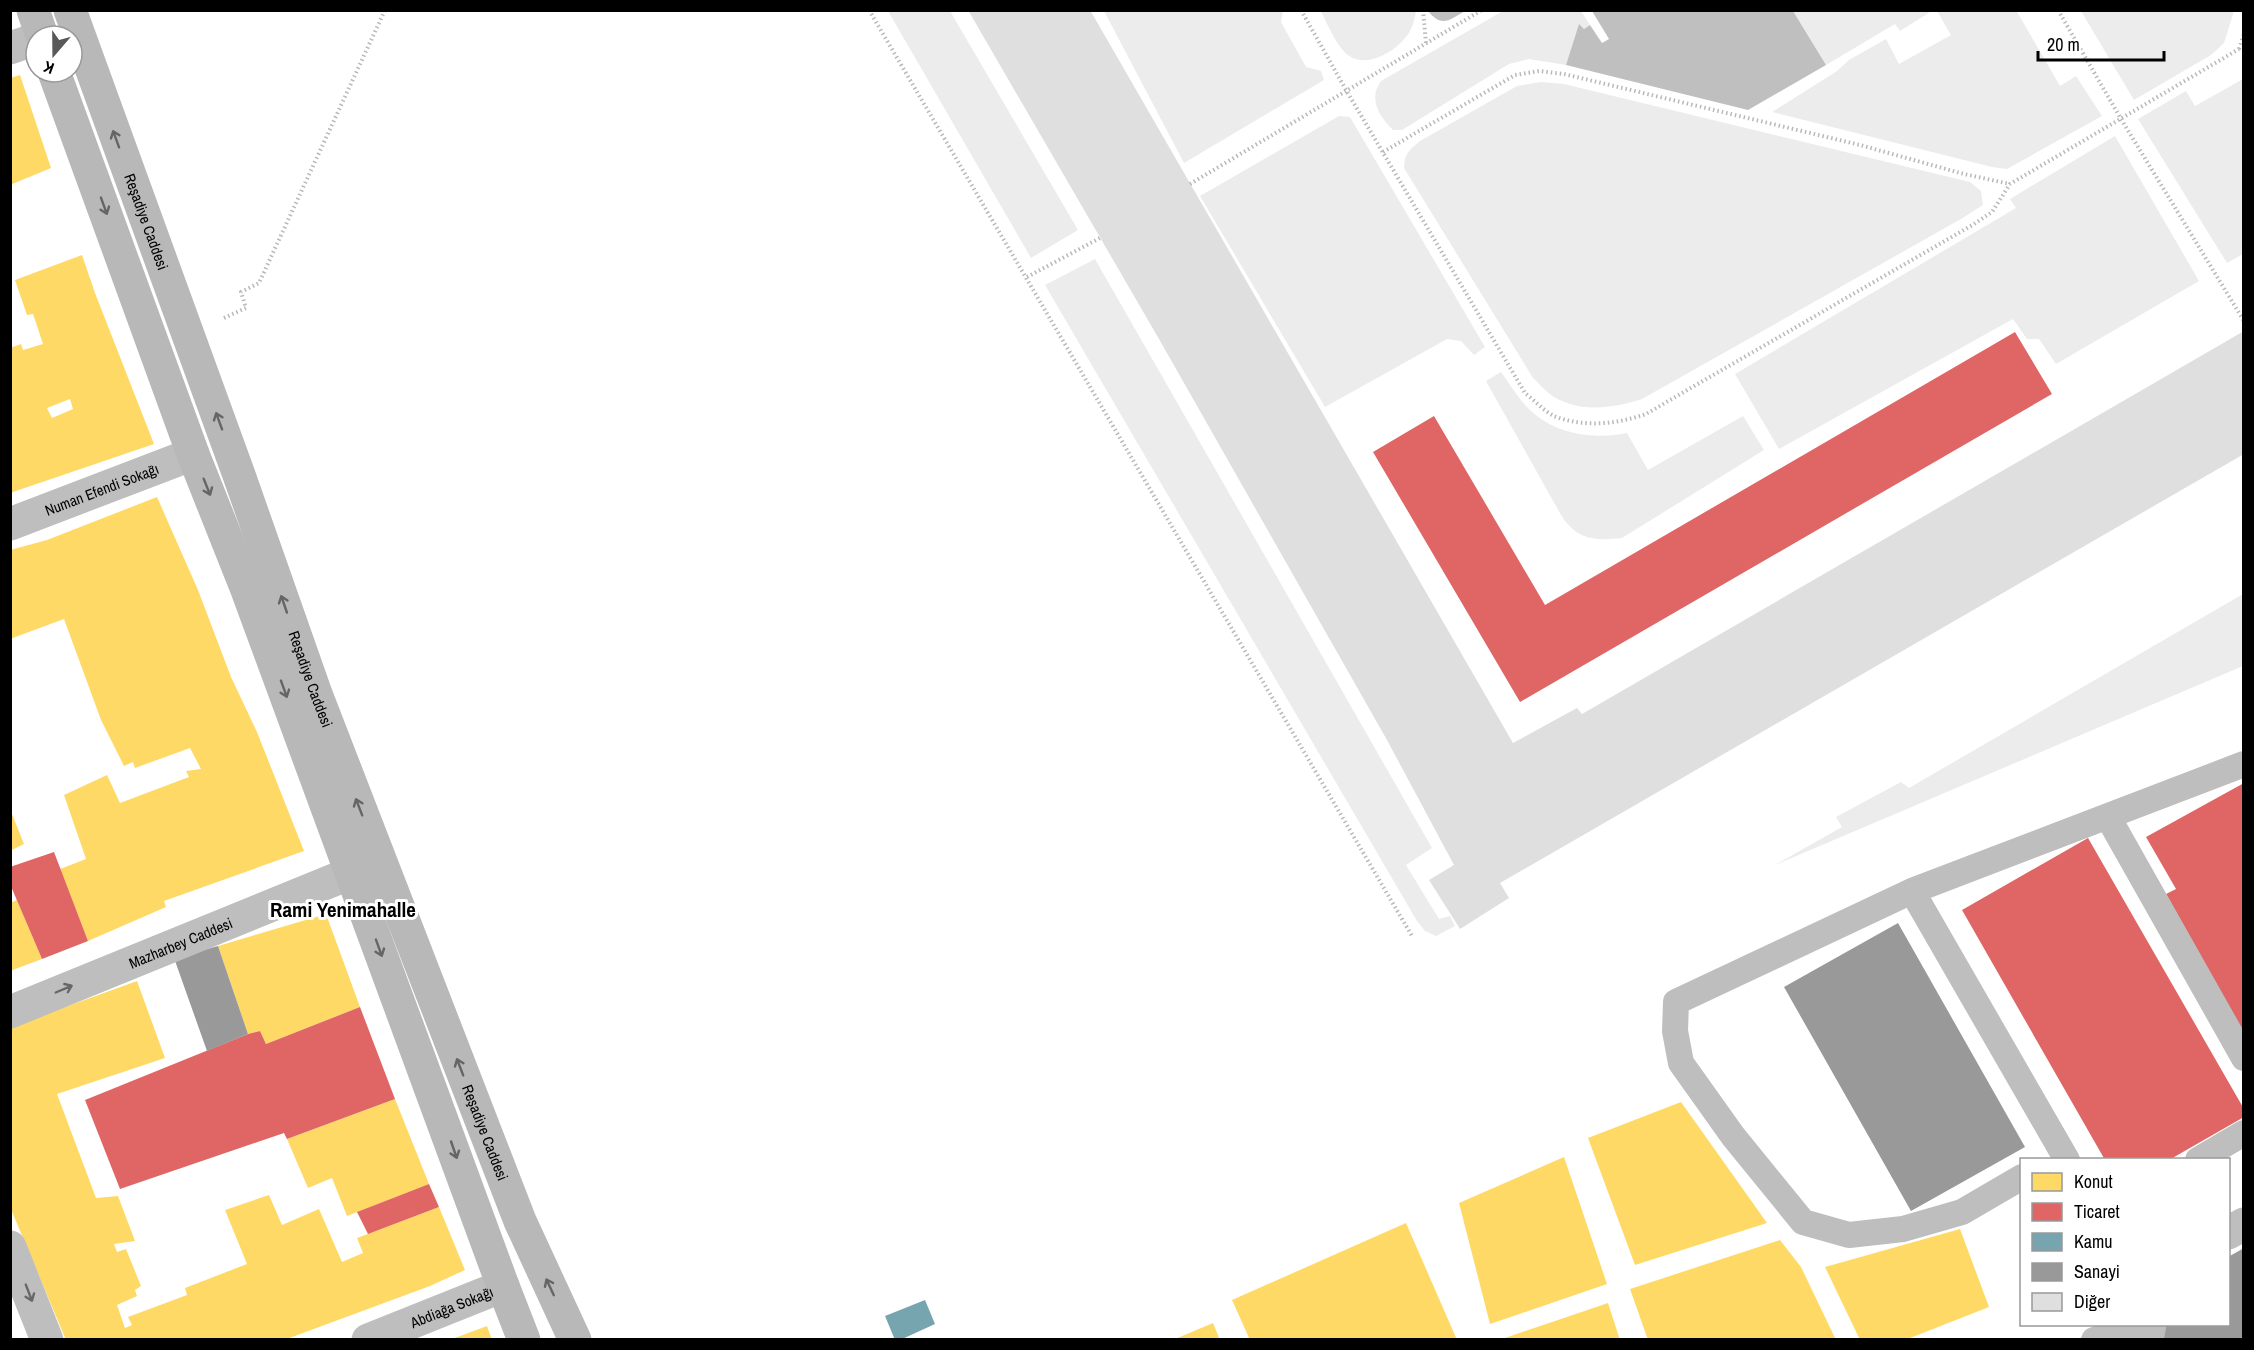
<svg xmlns="http://www.w3.org/2000/svg" width="2254" height="1350" viewBox="0 0 2254 1350" font-family="'Archivo Narrow',sans-serif">
	<style>
		.green { fill: #ececec }
		.water { fill: #bfbfbf }
		.homes { fill: #ffd966; fill-rule: evenodd }
		.shops { fill: #e06666 }
		.public { fill: #76a5af }
		.industry { fill: #999 }
		.building { fill: #dfdfdf }
		.lines { fill: none; stroke-linecap: round; stroke-linejoin: round }
		.path { stroke: #b9b9b9; stroke-width: 4; stroke-dasharray: 1.5 3; stroke-linecap: butt }
		.lane { stroke: #bebebe; stroke-width: 26 }
		.street { stroke: #bebebe; stroke-width: 33 }
		.secondary { stroke: #b8b8b8; stroke-width: 33 }
		.oneway { stroke: #656565 }
		.oneway2 { stroke: #686868 }
		.labels { text-anchor: middle; dominant-baseline: central; stroke-width: 6; stroke-linejoin: round; paint-order: stroke }
		.street-label { font-size: 15px; fill: #000; stroke: #fff }
		.district-label { font-size: 21px; font-weight: bold; fill: #000; stroke: #fff }
	</style>
	<rect width="100%" height="100%" fill="#fff"/>
	<path class="green" d="M 2016,10 L 2060,86 L 2076,76 L 2102,116 L 2007,169 L 1992,167 L 1772,112 L 1837,71 L 1849,60 L 1886,39 L 1899,64 L 1951,35 L 1937,11 Z
		M 888,11 L 950,11 L 1078,230 L 1031,258 Z
		M 1104,11 L 1283,11 L 1281,22 L 1306,67 L 1321,71 L 1324,80 L 1184,163 Z
		M 1321,11 L 1416,11 C 1415,18 1413,26 1409,33 C 1398,50 1367,70 1348,55 C 1338,48 1326,22 1321,11 Z
		M 1503,11 L 1581,11 L 1590,25 L 1584,29 L 1579,25 L 1566,65 L 1529,59 L 1509,64 L 1402,130 L 1393,130 C 1379,116 1368,99 1381,81 Z
		M 1793,11 L 1932,11 L 1900,31 L 1895,24 L 1826,65 Z
		M 2081,11 L 2234,11 L 2224,43 L 2211,55 L 2134,100 Z
		M 2243,79 L 2243,254 L 2227,263 L 2138,119 L 2186,91 L 2195,106 Z
		M 1541,82 L 1564,84 L 1970,182 L 1981,191 L 1983,205 L 1961,219 L 1642,399 C 1614,408 1576,414 1550,394 C 1544,390 1539,383 1533,378 L 1404,168 C 1404,154 1410,149 1420,141 L 1517,86 Z
		M 1339,116 L 1350,117 L 1485,347 L 1474,355 L 1461,341 L 1447,339 L 1325,407 L 1200,196 Z
		M 2115,136 L 2199,281 L 2056,364 L 2039,339 L 2027,339 L 2013,319 L 1779,449 L 1735,374 L 2016,208 L 2010,199 Z
		M 1095,259 L 1432,848 L 1406,865 L 1439,919 L 1450,916 L 1455,926 L 1436,936 L 1425,931 L 1417,921 L 1045,285 Z
		M 1501,372 C 1509,383 1517,396 1526,406 C 1552,434 1591,440 1627,433 L 1648,470 L 1743,416 L 1764,450 L 1622,538 C 1594,541 1577,540 1561,515 L 1486,381 Z
		M 2243,594 L 2243,666 L 1773,866 L 1842,827 L 1836,817 L 1901,782 L 1909,788 Z"/>
	<path class="water" d="M 1428,11 L 1465,11 C 1449,20 1442,28 1428,11 Z
		M 1793,11 L 1826,65 L 1748,110 L 1566,65 L 1579,24 L 1584,29 L 1590,25 L 1602,43 L 1609,39 L 1592,11 Z"/>
	<path class="homes" d="M 20,75 L 51,168 L 10,185 L 10,78 Z
		M 82,255 L 95,293 L 154,444 L 10,493 L 10,348 L 21,344 L 23,350 L 43,344 L 33,314 L 27,315 L 15,280 ZM 70,399 L 73,409 L 52,418 L 47,408 Z
		M 157,497 L 198,590 L 231,677 L 257,732 L 304,851 L 164,901 L 166,907 L 88,941 L 60,869 L 86,859 L 64,795 L 107,775 L 120,803 L 189,777 L 186,771 L 201,769 L 190,748 L 135,768 L 133,762 L 124,766 L 101,720 L 64,619 L 10,639 L 10,550 L 47,540 Z
		M 10,809 L 24,844 L 10,851 Z
		M 17,900 L 42,959 L 10,971 L 10,903 Z
		M 326,914 L 360,1007 L 266,1044 L 260,1031 L 248,1034 L 218,946 Z
		M 137,981 L 165,1058 L 57,1094 L 96,1198 L 118,1196 L 135,1241 L 114,1244 L 117,1252 L 126,1249 L 141,1286 L 135,1290 L 137,1296 L 117,1305 L 125,1328 L 132,1325 L 128,1317 L 187,1295 L 185,1288 L 247,1264 L 225,1210 L 269,1195 L 282,1225 L 319,1209 L 342,1262 L 363,1253 L 357,1238 L 439,1207 L 465,1270 L 430,1286 L 284,1340 L 66,1340 L 10,1207 L 10,1027 Z
		M 395,1099 L 429,1184 L 347,1216 L 332,1178 L 308,1188 L 287,1139 Z
		M 1681,1102 L 1767,1223 L 1635,1265 L 1588,1138 Z
		M 1564,1157 L 1607,1284 L 1490,1324 L 1459,1203 Z
		M 1406,1223 L 1457,1340 L 1250,1340 L 1232,1300 Z
		M 1960,1229 L 1989,1307 L 1905,1340 L 1860,1340 L 1825,1267 Z
		M 1780,1240 L 1801,1267 L 1836,1340 L 1648,1340 L 1630,1289 Z
		M 1608,1303 L 1620,1340 L 1502,1340 L 1502,1339 Z
		M 1213,1323 L 1220,1340 L 1175,1340 L 1175,1339 Z
		M 487,1326 L 492,1340 L 452,1340 L 452,1339 Z"/>
	<path class="shops" d="M 2015,332 L 2052,394 L 1520,702 L 1373,452 L 1434,416 L 1545,605 Z
		M 2244,783 L 2244,1033 L 2166,894 L 2176,889 L 2146,837 Z
		M 2088,838 L 2244,1109 L 2244,1117 L 2169,1160 L 2105,1160 L 1962,910 Z
		M 54,852 L 88,941 L 42,959 L 10,884 L 10,867 Z
		M 360,1007 L 395,1099 L 287,1139 L 284,1133 L 120,1189 L 85,1100 L 248,1034 L 260,1031 L 266,1044 Z
		M 429,1184 L 439,1207 L 368,1234 L 357,1212 Z"/>
	<path class="public" d="M 925,1300 L 935,1324 L 900,1340 L 895,1340 L 885,1316 Z"/>
	<path class="industry" d="M 1898,923 L 2025,1147 L 1911,1211 L 1784,987 Z
		M 218,946 L 248,1034 L 207,1051 L 174,958 Z
		M 2244,1248 L 2244,1340 L 2163,1340 L 2164,1324 L 2228,1324 L 2228,1257 Z"/>
	<path class="building" d="M 968,10 L 1090,10 L 1513,743 L 1577,708 L 1582,714 L 2244,331 L 2244,454 L 1500,883 L 1509,898 L 1460,929 L 1429,880 L 1454,865 L 1387,740 L 1159,339 Z"/>
	<g class="lines">
		<path class="path" d="M 869,10 L 1412,936
			M 1301,10 L 1346,90 L 1525,393 C 1534,400 1544,411 1554,416 C 1584,428 1617,424 1646,414 L 1974,224 L 1992,212 L 2010,184 L 2239,49 L 2244,49
			M 1423,10 L 1426,43
			M 2058,10 L 2121,119 L 2244,321
			M 2239,49 L 2244,34
			M 1383,152 L 1515,75 L 1539,71 L 1564,74 L 1860,145 L 1964,174 L 2010,184
			M 1190,184 L 1482,10
			M 1027,277 L 1100,238
			M 224,318 L 246,308 L 241,292 L 259,283 L 385,10"/>
		<path class="lane" d="M 2108,817 L 2244,1058
			M 1912,891 L 2067,1160
			M 2198,1160 L 2244,1133
			M 2022,1177 L 1962,1212 L 1903,1229 L 1849,1235 L 1803,1222 L 1733,1136 L 1681,1063 L 1675,1031 L 1676,1002 L 1912,891 L 2244,764
			M 2094,1340 L 2150,1324"/>
		<g class="street">
			<path d="M 10,48 L 36,39"/>
			<path id="s1" d="M 10,524 L 193,454"/>
			<path id="s2" d="M 10,1012 L 351,873"/>
			<path d="M 2228,1233 L 2244,1224"/>
			<path d="M 10,1247 L 47,1340"/>
			<path id="s3" d="M 368,1340 L 503,1286"/>
			<path d="M 2147,1340 L 2150,1324"/>
		</g>
		<g class="secondary">
			<path d="M 33,10 L 42,36"/>
			<path id="s4" d="M 70,10 L 239,475 L 316,694 L 520,1221 L 575,1340"/>
			<path d="M 54,72 L 193,454 L 247,590 L 503,1286 L 524,1340"/>
		</g>
	</g>
	<defs><path id="oneway-shaft" d="M-6 0H5M1.5-3L5.5 0L1.5 3" fill="none" stroke-width="1.6" stroke-linecap="round" stroke-linejoin="round" transform="scale(1.5)"/></defs>
	<g class="oneway">
		<use href="#oneway-shaft" transform="translate(116 139) rotate(-110)"/>
		<use href="#oneway-shaft" transform="translate(104 206) rotate(70)"/>
		<use href="#oneway-shaft" transform="translate(219 421) rotate(-110)"/>
		<use href="#oneway-shaft" transform="translate(207 487) rotate(68)"/>
		<use href="#oneway-shaft" transform="translate(284 604) rotate(-109)"/>
		<use href="#oneway-shaft" transform="translate(284 689) rotate(70)"/>
		<use href="#oneway-shaft" transform="translate(359 807) rotate(-111)"/>
		<use href="#oneway-shaft" transform="translate(379 948) rotate(70)"/>
		<use href="#oneway-shaft" transform="translate(460 1067) rotate(-111)"/>
		<use href="#oneway-shaft" transform="translate(454 1150) rotate(71)"/>
		<use href="#oneway-shaft" transform="translate(550 1287) rotate(-115)"/>
	</g>
	<g class="oneway2">
		<use href="#oneway-shaft" transform="translate(64 989) rotate(-23)"/>
		<use href="#oneway-shaft" transform="translate(29 1293) rotate(69)"/>
	</g>
	<g class="labels">
		<g class="street-label">
			<text stroke="none"><textPath href="#s4" startOffset="225">Reşadiye Caddesi</textPath></text>
			<text stroke="none"><textPath href="#s1" startOffset="98">Numan Efendi Sokağı</textPath></text>
			<text stroke="none"><textPath href="#s4" startOffset="711">Reşadiye Caddesi</textPath></text>
			<text stroke="none"><textPath href="#s2" startOffset="184">Mazharbey Caddesi</textPath></text>
			<text stroke="none"><textPath href="#s4" startOffset="1197">Reşadiye Caddesi</textPath></text>
			<text stroke="none"><textPath href="#s3" startOffset="90">Abdiağa Sokağı</textPath></text>
		</g>
		<g class="district-label">
			<text x="343" y="909">Rami Yenimahalle</text>
		</g>
	</g>
	<rect width="2254" height="1350" fill="none" stroke="#000000" stroke-width="24"/>
	<rect x="2020" y="1158" width="210" height="168" fill="#ffffff" stroke="#999999" stroke-width="1.5"/>
	<rect x="2032" y="1173" width="30" height="18" fill="#ffd966" stroke="#999999" stroke-width="1.5"/>
	<text x="2074" y="1188" font-size="18" fill="#000000">Konut</text>
	<rect x="2032" y="1203" width="30" height="18" fill="#e06666" stroke="#999999" stroke-width="1.5"/>
	<text x="2074" y="1218" font-size="18" fill="#000000">Ticaret</text>
	<rect x="2032" y="1233" width="30" height="18" fill="#76a5af" stroke="#999999" stroke-width="1.5"/>
	<text x="2074" y="1248" font-size="18" fill="#000000">Kamu</text>
	<rect x="2032" y="1263" width="30" height="18" fill="#999999" stroke="#999999" stroke-width="1.5"/>
	<text x="2074" y="1278" font-size="18" fill="#000000">Sanayi</text>
	<rect x="2032" y="1293" width="30" height="18" fill="#dfdfdf" stroke="#999999" stroke-width="1.5"/>
	<text x="2074" y="1308" font-size="18" fill="#000000">Diğer</text>
	<g transform="translate(54 54) rotate(200)"><circle r="28" fill="#ffffff" stroke="#999999" stroke-width="1.5"/>
	<path d="M0-4.5L10 22L0 15L-10 22Z" fill="#595959"/>
	<text y="-9" font-size="16" font-weight="bold" text-anchor="middle" fill="#000000">K</text>
	</g>
	<path d="M2038 51v9h126v-9" fill="none" stroke="#000000" stroke-width="3"/>
	<text x="2047" y="51" font-size="18" fill="#000000" stroke="#ffffff" stroke-width="4.5" paint-order="stroke">20 m</text>
</svg>
